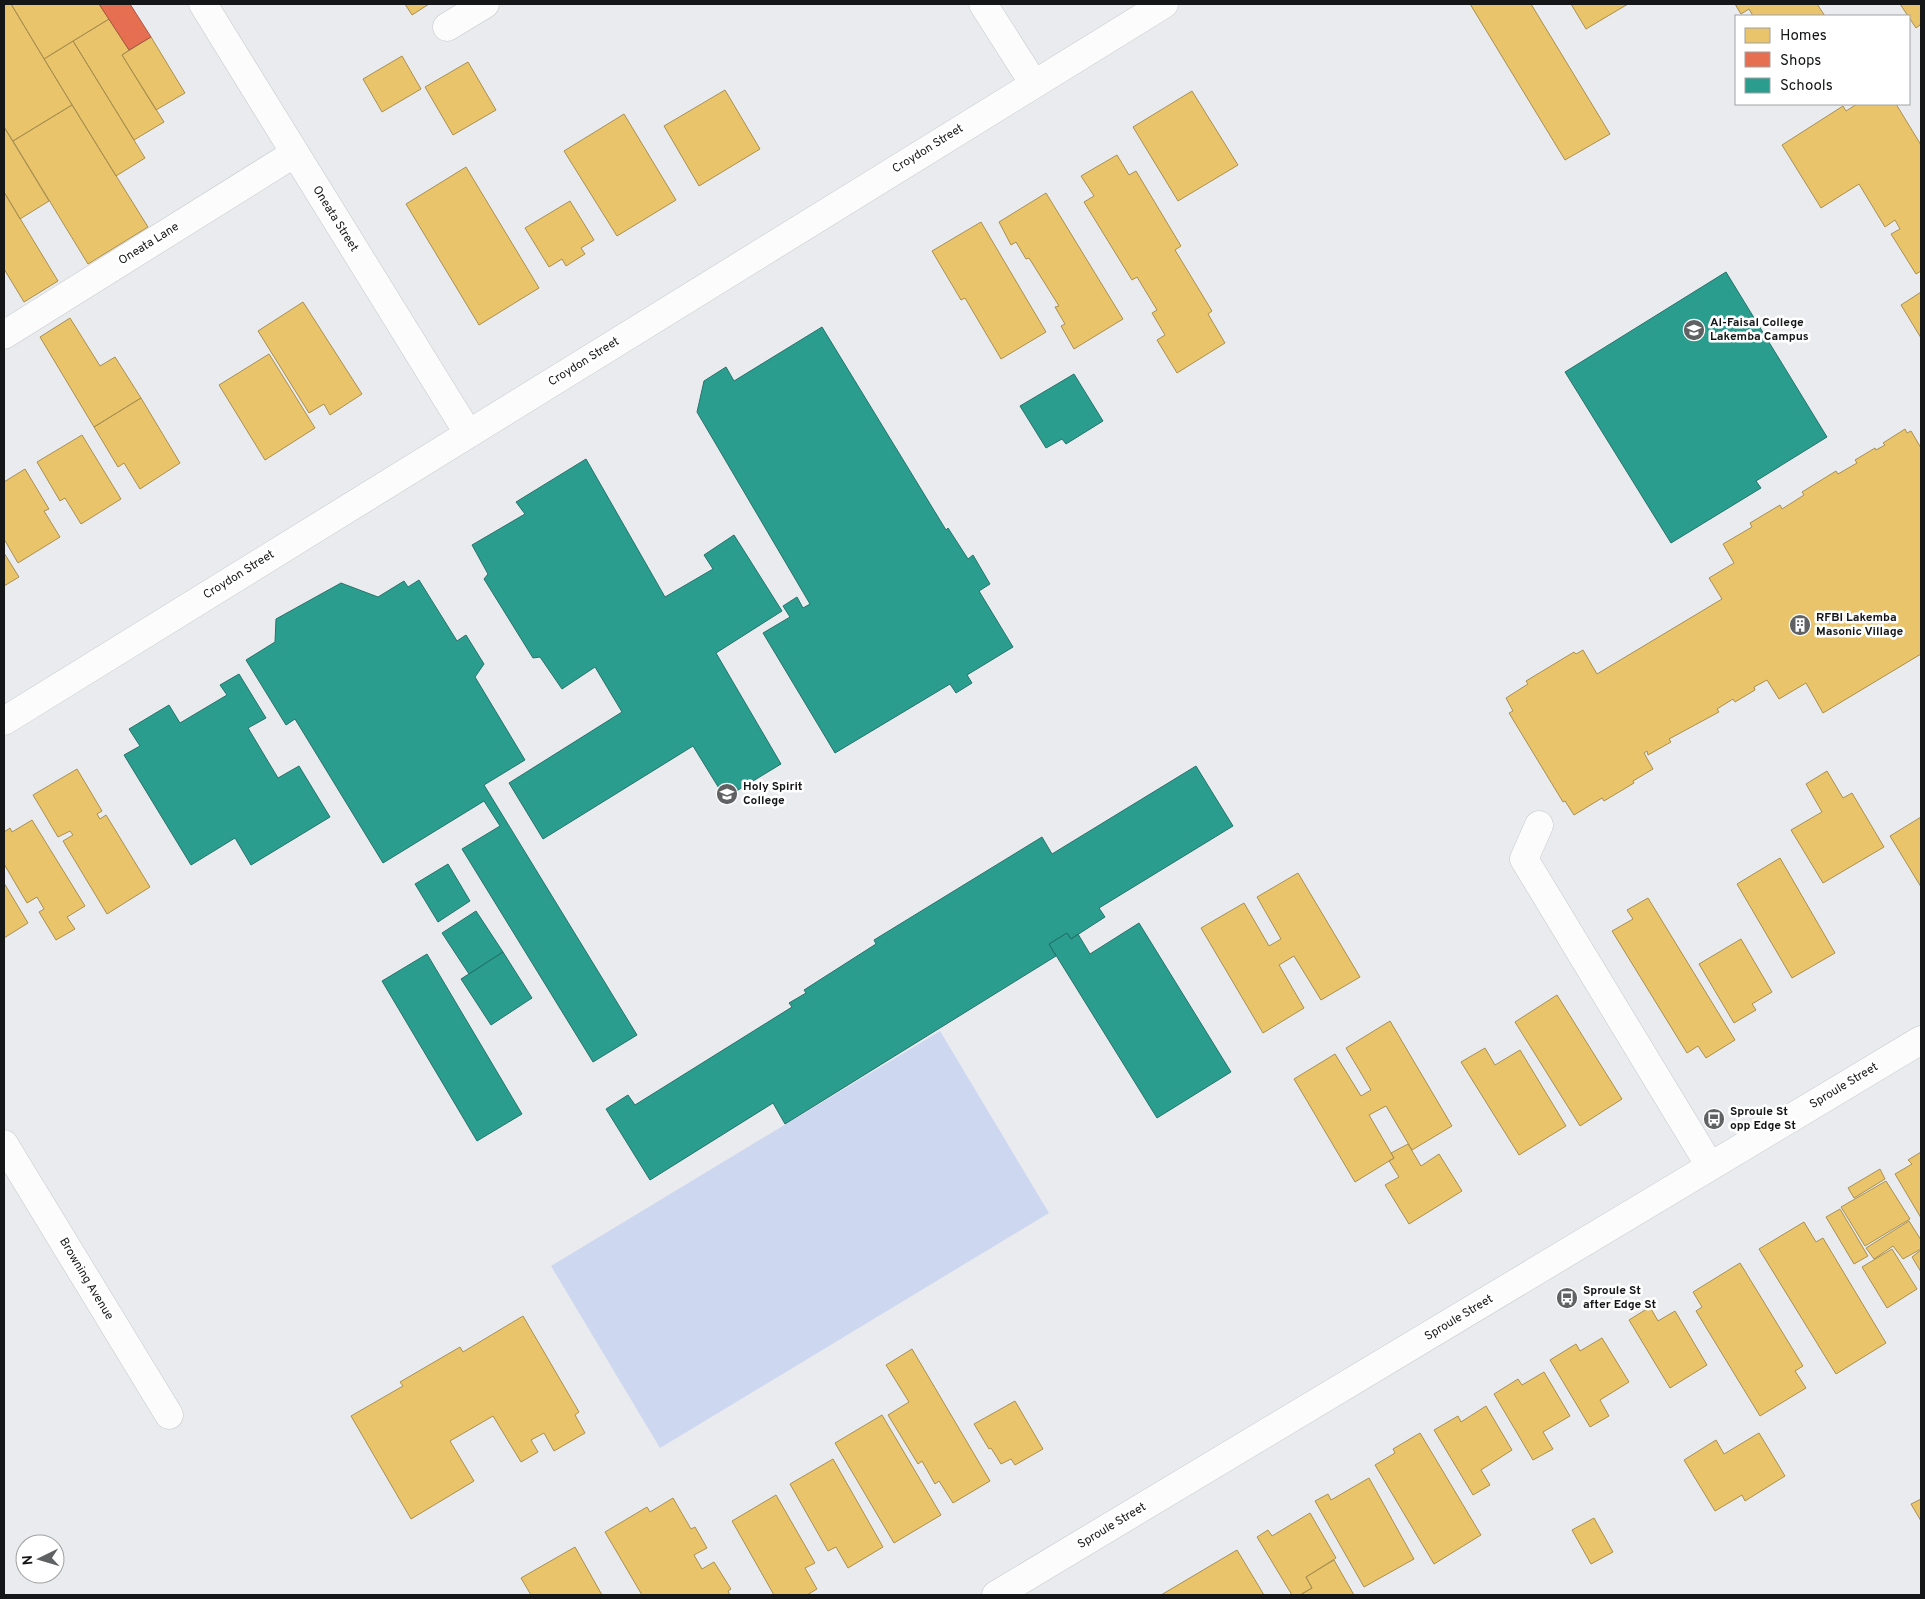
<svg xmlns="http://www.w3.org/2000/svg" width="1925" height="1599" viewBox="0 0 1925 1599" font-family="Overpass,sans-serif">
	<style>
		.green { fill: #ced7f0 }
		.homes { fill: #e9c46a; stroke: #a99051 }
		.shops { fill: #e76f51; stroke: #a85440 }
		.schools { fill: #2a9d8f; stroke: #24746b }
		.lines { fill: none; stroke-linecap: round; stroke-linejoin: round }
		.minor-casing { stroke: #c6c7ca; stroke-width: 29 }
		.minor { stroke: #fcfcfc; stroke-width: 28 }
		.labels { text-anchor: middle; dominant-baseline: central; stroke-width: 5; stroke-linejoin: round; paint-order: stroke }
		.street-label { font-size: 12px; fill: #151618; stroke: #fff }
		.poi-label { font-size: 12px; font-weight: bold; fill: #151618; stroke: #fff; text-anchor: start }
	</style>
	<rect width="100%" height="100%" fill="#e9ebee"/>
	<path class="green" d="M 940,1031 L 1049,1213 L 660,1448 L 551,1266 Z"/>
	<path class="homes" d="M 4,4 L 11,4 L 72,105 L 13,141 L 4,127 Z
		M 11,4 L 99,4 L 109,19 L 44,59 Z
		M 405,4 L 429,4 L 412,15 Z
		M 1470,4 L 1531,4 L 1610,134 L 1565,160 Z
		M 1571,4 L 1628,4 L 1586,29 Z
		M 1735,4 L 1817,4 L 1825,16 L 1753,16 L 1749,9 L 1741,14 Z
		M 1900,4 L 1921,4 L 1921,27 L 1920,25 L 1916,28 Z
		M 109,19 L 129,50 L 122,55 L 164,122 L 134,140 L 73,41 Z
		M 151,37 L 185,93 L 156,110 L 122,55 Z
		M 73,41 L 145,158 L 116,176 L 44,59 Z
		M 402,56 L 421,89 L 382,112 L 363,79 Z
		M 468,62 L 496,110 L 453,135 L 425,87 Z
		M 725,90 L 760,149 L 699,186 L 664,126 Z
		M 1192,91 L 1238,165 L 1178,201 L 1133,127 Z
		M 1857,104 L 1896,104 L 1921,145 L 1921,271 L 1916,274 L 1891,234 L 1900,229 L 1895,220 L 1885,227 L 1859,184 L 1821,208 L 1782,145 L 1843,106 L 1846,111 Z
		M 72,105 L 148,227 L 88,264 L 13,141 Z
		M 624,114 L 676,200 L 617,236 L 564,151 Z
		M 4,127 L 49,201 L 20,219 L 4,192 Z
		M 1117,155 L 1129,175 L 1136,171 L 1181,246 L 1175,250 L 1212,311 L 1208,314 L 1225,343 L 1177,373 L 1157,340 L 1165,335 L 1152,313 L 1157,310 L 1137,277 L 1132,280 L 1084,202 L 1094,196 L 1081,176 Z
		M 466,167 L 539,288 L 479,325 L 406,204 Z
		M 4,192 L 58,281 L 24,302 L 4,269 Z
		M 1046,193 L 1123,319 L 1074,349 L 1061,326 L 1065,324 L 1055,307 L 1059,306 L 1029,258 L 1026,259 L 1016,242 L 1011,245 L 999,222 Z
		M 570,201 L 594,240 L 581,248 L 585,254 L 566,266 L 562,259 L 549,267 L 525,228 Z
		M 981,222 L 1046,332 L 1001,359 L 965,298 L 961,300 L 932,251 Z
		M 1921,292 L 1921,338 L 1901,305 Z
		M 303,302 L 362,394 L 330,415 L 324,404 L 309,413 L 258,331 Z
		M 70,318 L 100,366 L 115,357 L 141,398 L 94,427 L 40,337 Z
		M 269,354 L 315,428 L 265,460 L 219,385 Z
		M 141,398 L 180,463 L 140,489 L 124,463 L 118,467 L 94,427 Z
		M 1905,429 L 1907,433 L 1911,431 L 1921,448 L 1921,654 L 1823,713 L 1806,683 L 1779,699 L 1767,680 L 1754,687 L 1755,690 L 1735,702 L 1733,699 L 1717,709 L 1719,712 L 1669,739 L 1671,742 L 1648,755 L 1647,751 L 1644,753 L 1653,769 L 1633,781 L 1634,783 L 1604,801 L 1602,798 L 1574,815 L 1565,801 L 1563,802 L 1509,713 L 1513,711 L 1506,698 L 1528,684 L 1526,681 L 1574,652 L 1576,654 L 1583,650 L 1597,674 L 1722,599 L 1709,578 L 1734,563 L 1723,544 L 1752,527 L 1750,523 L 1780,505 L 1782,509 L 1804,495 L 1802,492 L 1836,471 L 1838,474 L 1857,463 L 1855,460 L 1875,448 L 1876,450 L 1885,445 L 1883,443 Z
		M 82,435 L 121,499 L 81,524 L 65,498 L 60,501 L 37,462 Z
		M 25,469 L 49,509 L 44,511 L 60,537 L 18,563 L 4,539 L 4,482 Z
		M 4,553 L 19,577 L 4,586 Z
		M 77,769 L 102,811 L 97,814 L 100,819 L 106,815 L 150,887 L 107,914 L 63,841 L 73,835 L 70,831 L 58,837 L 33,795 Z
		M 1827,771 L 1843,798 L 1852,793 L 1884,847 L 1823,883 L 1791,830 L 1822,812 L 1806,784 Z
		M 1921,817 L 1921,887 L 1890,836 Z
		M 32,820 L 85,906 L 67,917 L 75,929 L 56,940 L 39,912 L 44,909 L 37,897 L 27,903 L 4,864 L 4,832 L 10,828 L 12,832 Z
		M 1780,858 L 1835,953 L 1792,978 L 1737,884 Z
		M 1298,873 L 1360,977 L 1321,1000 L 1294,956 L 1279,965 L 1304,1008 L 1263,1033 L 1201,928 L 1244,903 L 1269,946 L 1281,939 L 1257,897 Z
		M 4,883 L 28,923 L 4,938 Z
		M 1648,898 L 1735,1040 L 1706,1058 L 1698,1046 L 1687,1053 L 1612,931 L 1633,919 L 1627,910 Z
		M 1741,939 L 1772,992 L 1752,1004 L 1756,1010 L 1734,1023 L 1699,964 Z
		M 1557,995 L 1622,1099 L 1580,1126 L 1515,1022 Z
		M 1390,1021 L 1452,1126 L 1412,1150 L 1386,1106 L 1369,1115 L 1394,1158 L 1355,1182 L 1294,1079 L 1335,1054 L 1361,1096 L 1371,1090 L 1346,1048 Z
		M 1485,1048 L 1495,1065 L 1520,1050 L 1566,1126 L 1519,1155 L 1461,1062 Z
		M 1408,1144 L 1421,1166 L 1439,1154 L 1462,1191 L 1409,1224 L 1385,1185 L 1399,1177 L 1389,1161 L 1394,1158 L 1391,1153 Z
		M 1921,1152 L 1921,1218 L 1895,1174 L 1912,1164 L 1908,1160 Z
		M 1880,1169 L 1885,1179 L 1854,1198 L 1848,1188 Z
		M 1886,1181 L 1910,1219 L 1865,1246 L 1841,1207 Z
		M 1840,1209 L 1868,1256 L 1854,1264 L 1826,1217 Z
		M 1909,1221 L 1921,1240 L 1921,1249 L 1903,1259 L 1893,1246 L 1874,1259 L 1866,1248 Z
		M 1804,1222 L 1816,1242 L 1823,1238 L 1886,1343 L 1836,1374 L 1759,1249 Z
		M 1892,1249 L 1917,1289 L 1887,1308 L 1862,1267 Z
		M 1921,1250 L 1921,1272 L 1912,1257 Z
		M 1740,1263 L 1803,1366 L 1795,1371 L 1806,1388 L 1760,1416 L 1696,1311 L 1702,1307 L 1693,1292 Z
		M 1650,1307 L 1658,1321 L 1675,1311 L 1707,1365 L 1670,1388 L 1629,1320 Z
		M 523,1316 L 579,1412 L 575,1415 L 585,1433 L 554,1451 L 544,1433 L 531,1440 L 538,1452 L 521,1462 L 493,1416 L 450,1441 L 474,1481 L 411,1519 L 351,1416 L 403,1386 L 400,1382 L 460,1347 L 463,1352 Z
		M 1602,1338 L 1629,1382 L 1600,1400 L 1609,1416 L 1590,1427 L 1550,1360 L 1576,1344 L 1580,1351 Z
		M 912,1349 L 990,1481 L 953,1503 L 939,1481 L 935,1484 L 922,1461 L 918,1464 L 888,1415 L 909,1402 L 886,1365 Z
		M 1544,1372 L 1570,1416 L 1543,1432 L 1553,1449 L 1533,1460 L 1494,1394 L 1518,1379 L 1522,1385 Z
		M 1015,1401 L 1043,1449 L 1015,1465 L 1011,1459 L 1001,1464 L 991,1448 L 989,1449 L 974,1424 Z
		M 1486,1406 L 1512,1450 L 1481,1470 L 1490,1485 L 1473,1495 L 1434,1430 L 1458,1416 L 1461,1422 Z
		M 882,1415 L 941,1515 L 894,1543 L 835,1443 Z
		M 1420,1433 L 1481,1535 L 1434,1564 L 1375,1465 L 1395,1453 L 1393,1449 Z
		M 1759,1433 L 1785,1476 L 1745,1501 L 1742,1495 L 1715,1511 L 1684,1460 L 1716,1440 L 1724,1454 Z
		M 833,1459 L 883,1547 L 848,1568 L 836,1547 L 828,1551 L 790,1484 Z
		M 1369,1478 L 1414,1559 L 1364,1587 L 1315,1501 L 1328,1494 L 1331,1500 Z
		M 776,1495 L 815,1563 L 805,1568 L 817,1589 L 807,1595 L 774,1595 L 732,1521 Z
		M 673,1498 L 691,1529 L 695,1527 L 707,1548 L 694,1555 L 702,1569 L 714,1562 L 731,1589 L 728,1591 L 730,1595 L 642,1595 L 605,1532 L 647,1507 L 650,1512 Z
		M 1921,1499 L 1921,1521 L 1911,1504 Z
		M 1310,1513 L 1336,1558 L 1306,1577 L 1312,1588 L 1300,1595 L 1292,1595 L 1257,1537 L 1268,1530 L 1272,1536 Z
		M 1594,1518 L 1613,1552 L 1591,1564 L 1572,1530 Z
		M 575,1547 L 602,1595 L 531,1595 L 521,1578 Z
		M 1237,1550 L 1264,1595 L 1161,1595 Z
		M 1334,1560 L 1354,1595 L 1300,1595 L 1312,1588 L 1306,1577 Z"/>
	<path class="shops" d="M 99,4 L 130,4 L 151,37 L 129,50 Z"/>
	<path class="schools" d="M 1726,272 L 1827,437 L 1756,481 L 1761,488 L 1671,543 L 1565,372 Z
		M 822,327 L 946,530 L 948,528 L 968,559 L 973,555 L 990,584 L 979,591 L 1013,647 L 967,675 L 972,683 L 956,693 L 950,684 L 835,753 L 763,633 L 790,617 L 783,606 L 797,597 L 803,608 L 810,604 L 697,412 L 704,381 L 726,367 L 734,381 Z
		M 1074,374 L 1103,421 L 1066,444 L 1062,439 L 1046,448 L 1020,406 Z
		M 586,459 L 665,597 L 713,569 L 704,555 L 734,535 L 782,611 L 716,653 L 781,764 L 725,798 L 693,746 L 543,839 L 509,783 L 622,712 L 595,667 L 562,689 L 540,657 L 533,658 L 484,579 L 488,574 L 472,545 L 525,514 L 516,502 Z
		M 419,580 L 457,641 L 466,635 L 484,664 L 475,677 L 525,760 L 484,785 L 637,1035 L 593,1062 L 462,849 L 500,826 L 484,801 L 383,863 L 295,719 L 286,725 L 246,660 L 275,642 L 276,619 L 341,583 L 378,597 L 404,581 L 408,587 Z
		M 239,674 L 266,718 L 248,728 L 278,778 L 299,766 L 330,817 L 251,865 L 235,838 L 191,865 L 124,755 L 140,746 L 129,729 L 169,705 L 180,723 L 227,695 L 220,685 Z
		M 1196,766 L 1233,826 L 1099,908 L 1105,917 L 1071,939 L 1067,933 L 1049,944 L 1056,956 L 785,1124 L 773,1103 L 650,1180 L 606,1109 L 628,1095 L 635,1105 L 792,1007 L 789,1003 L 806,993 L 804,990 L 876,944 L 874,940 L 1042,837 L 1052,854 Z
		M 448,864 L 470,901 L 438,922 L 415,884 Z
		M 476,911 L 503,952 L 469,974 L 442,933 Z
		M 1139,923 L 1231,1072 L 1157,1118 L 1049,944 L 1067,933 L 1071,939 L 1078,934 L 1090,954 Z
		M 503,952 L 532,998 L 491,1025 L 461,979 Z
		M 427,954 L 522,1114 L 477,1141 L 382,981 Z"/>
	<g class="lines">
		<g class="minor-casing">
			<path id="minor" d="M 203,4 L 468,433
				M 983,4 L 1034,84
				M 447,27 L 485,4
				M 4,335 L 295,153
				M 4,721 L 1164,4
				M 1539,825 L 1524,859 L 1710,1166
				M 4,1144 L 169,1415
				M 996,1595 L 1921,1040"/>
		</g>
		<use href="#minor" class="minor"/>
	</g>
	<defs>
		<g id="school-disc" transform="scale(1.125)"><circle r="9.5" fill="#5f6163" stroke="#fff"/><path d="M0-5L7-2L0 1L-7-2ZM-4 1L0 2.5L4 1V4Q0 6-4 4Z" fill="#fff"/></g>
		<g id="building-disc" transform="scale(1.125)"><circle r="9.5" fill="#5f6163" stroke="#fff"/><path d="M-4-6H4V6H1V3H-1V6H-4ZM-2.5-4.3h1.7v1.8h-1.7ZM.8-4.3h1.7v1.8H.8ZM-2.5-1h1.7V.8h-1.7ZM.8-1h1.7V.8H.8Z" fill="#fff"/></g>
		<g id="bus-disc" transform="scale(1.125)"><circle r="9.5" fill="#5f6163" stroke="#fff"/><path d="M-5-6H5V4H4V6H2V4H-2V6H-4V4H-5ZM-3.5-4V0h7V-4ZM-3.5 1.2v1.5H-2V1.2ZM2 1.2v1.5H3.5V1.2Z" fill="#fff"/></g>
	</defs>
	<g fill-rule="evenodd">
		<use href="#school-disc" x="1694" y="330"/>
		<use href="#building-disc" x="1800" y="625"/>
		<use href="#school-disc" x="727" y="794"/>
		<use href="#bus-disc" x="1714" y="1119"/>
		<use href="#bus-disc" x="1567" y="1298"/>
	</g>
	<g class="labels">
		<g class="street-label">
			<text transform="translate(928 149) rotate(-32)">Croydon Street</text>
			<text transform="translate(335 219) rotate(58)">Oneata Street</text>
			<text transform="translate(149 244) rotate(-32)">Oneata Lane</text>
			<text transform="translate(584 362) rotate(-32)">Croydon Street</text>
			<text transform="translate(239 575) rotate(-32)">Croydon Street</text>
			<text transform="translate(1844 1086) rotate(-31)">Sproule Street</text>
			<text transform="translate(86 1279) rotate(59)">Browning Avenue</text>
			<text transform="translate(1459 1318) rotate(-31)">Sproule Street</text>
			<text transform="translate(1112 1526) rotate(-31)">Sproule Street</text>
		</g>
		<g class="poi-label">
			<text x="1710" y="323">Al-Faisal College<tspan x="1710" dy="14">Lakemba Campus</tspan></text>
			<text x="1816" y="618">RFBI Lakemba<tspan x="1816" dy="14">Masonic Village</tspan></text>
			<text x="743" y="787">Holy Spirit<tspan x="743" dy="14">College</tspan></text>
			<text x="1730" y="1112">Sproule St<tspan x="1730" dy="14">opp Edge St</tspan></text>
			<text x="1583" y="1291">Sproule St<tspan x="1583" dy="14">after Edge St</tspan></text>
		</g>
	</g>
	<rect width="1925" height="1599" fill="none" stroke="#151618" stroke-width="10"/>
	<rect x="1735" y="15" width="175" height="90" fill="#ffffff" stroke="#a1a2a3"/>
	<rect x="1745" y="28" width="25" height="15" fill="#e9c46a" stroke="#a1a2a3"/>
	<text x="1780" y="40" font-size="15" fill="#151618">Homes</text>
	<rect x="1745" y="52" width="25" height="15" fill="#e76f51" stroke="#a1a2a3"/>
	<text x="1780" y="65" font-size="15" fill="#151618">Shops</text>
	<rect x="1745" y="78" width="25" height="15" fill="#2a9d8f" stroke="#a1a2a3"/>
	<text x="1780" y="90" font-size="15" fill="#151618">Schools</text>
	<g transform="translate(40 1559) rotate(265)"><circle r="24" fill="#ffffff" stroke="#a1a2a3"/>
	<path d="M0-4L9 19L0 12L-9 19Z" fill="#5f6163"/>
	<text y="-8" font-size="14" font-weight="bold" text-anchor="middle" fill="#151618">N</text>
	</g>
</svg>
